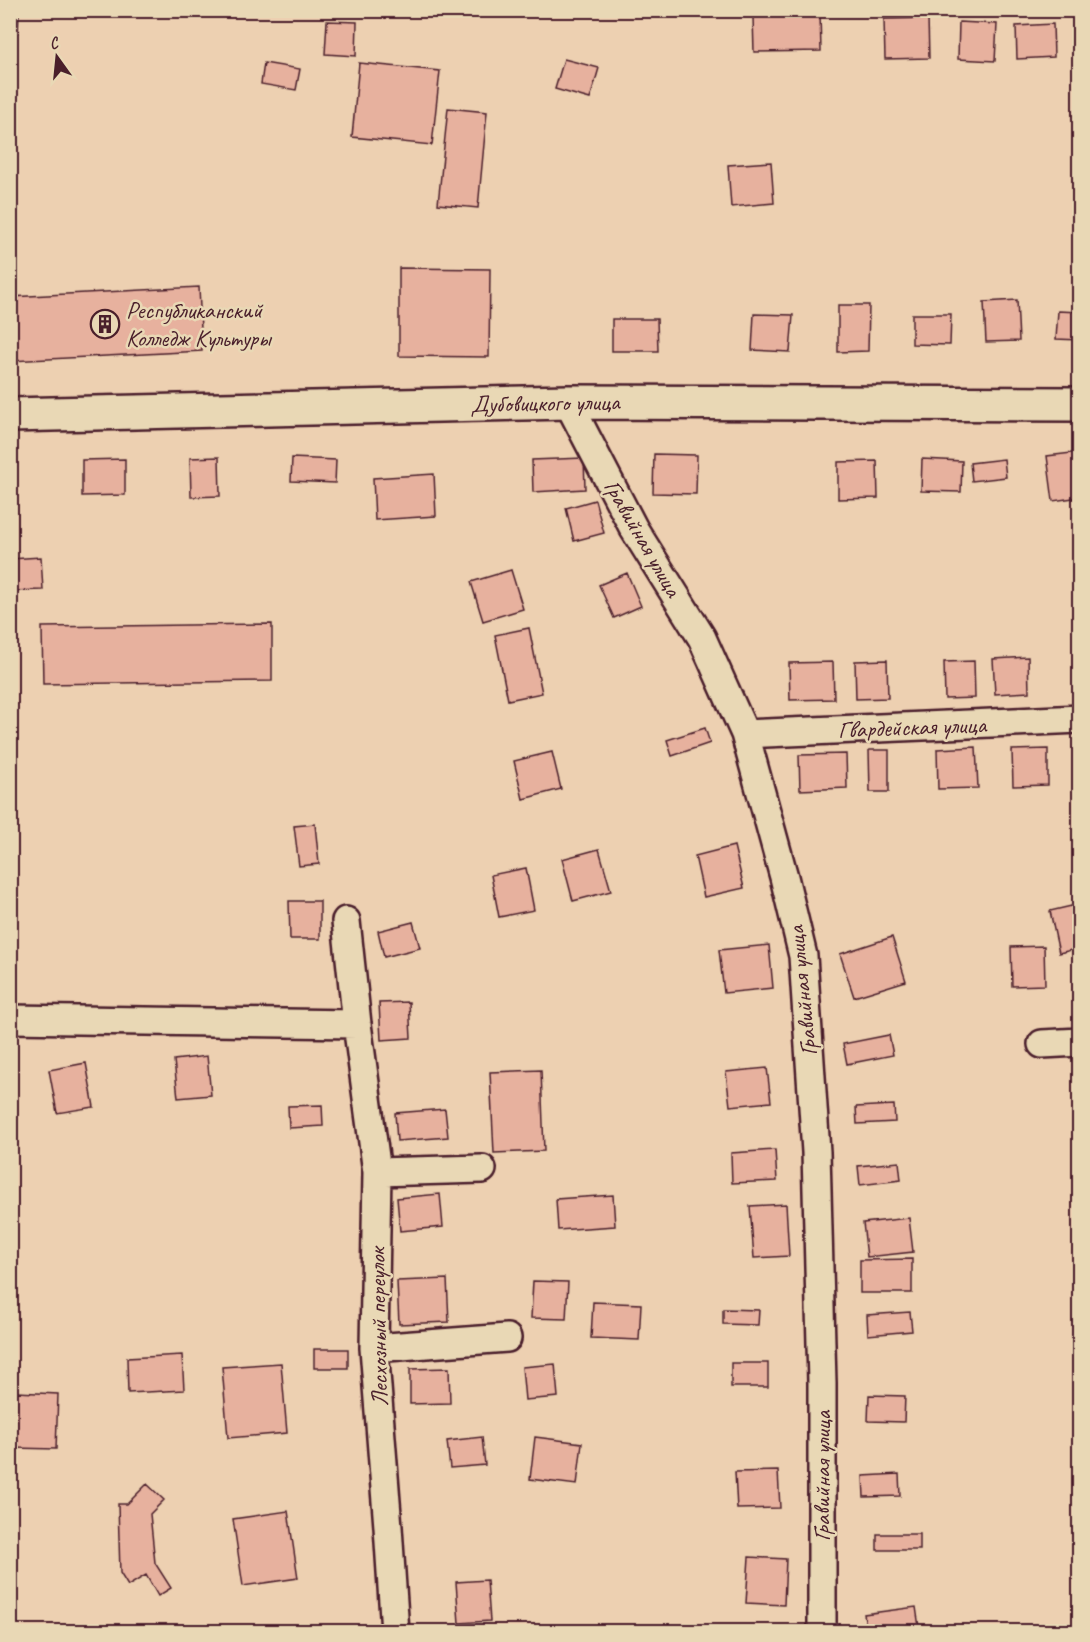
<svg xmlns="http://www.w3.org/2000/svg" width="1090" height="1642" viewBox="0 0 1090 1642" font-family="Caveat,sans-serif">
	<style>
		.building { fill: #e7b19e; stroke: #4a1f2b; stroke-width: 1.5 }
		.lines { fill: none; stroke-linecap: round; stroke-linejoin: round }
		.minor-casing { stroke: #4a1f2b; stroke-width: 32 }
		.tertiary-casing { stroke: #4a1f2b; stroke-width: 38 }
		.minor { stroke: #e9d8b5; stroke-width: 27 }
		.tertiary { stroke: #e9d8b5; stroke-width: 33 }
		.labels { text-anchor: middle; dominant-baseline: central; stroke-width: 5; stroke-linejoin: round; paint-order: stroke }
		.poi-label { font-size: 24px; fill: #4a1f2b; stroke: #e9d8b5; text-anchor: start }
		.street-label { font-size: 24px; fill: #4a1f2b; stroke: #e9d8b5 }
	</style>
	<rect width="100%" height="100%" fill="#edd0b1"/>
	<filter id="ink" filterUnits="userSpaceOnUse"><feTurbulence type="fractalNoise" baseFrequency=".0167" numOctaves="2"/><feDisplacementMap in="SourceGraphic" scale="12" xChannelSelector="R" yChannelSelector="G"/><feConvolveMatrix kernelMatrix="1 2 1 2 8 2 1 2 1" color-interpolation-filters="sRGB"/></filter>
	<g filter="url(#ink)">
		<path class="building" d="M 10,10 L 19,10 L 18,32 L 10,31 Z
			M 820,14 L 821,51 L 754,52 L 753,16 Z
			M 928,18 L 929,58 L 885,59 L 884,19 Z
			M 327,21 L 357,22 L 356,56 L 325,54 Z
			M 959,22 L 997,24 L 995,61 L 958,59 Z
			M 1053,24 L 1054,57 L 1017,59 L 1016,26 Z
			M 564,59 L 599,68 L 590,99 L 555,89 Z
			M 264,63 L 300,69 L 296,90 L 261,84 Z
			M 359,63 L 440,71 L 432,145 L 352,137 Z
			M 448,108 L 487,112 L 478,208 L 438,204 Z
			M 771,162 L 774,203 L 731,207 L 728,165 Z
			M 399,268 L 490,269 L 489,357 L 399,356 Z
			M 199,287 L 202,351 L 10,361 L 10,297 Z
			M 1017,300 L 1019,341 L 986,342 L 984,302 Z
			M 838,305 L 869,305 L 868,351 L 838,352 Z
			M 1058,311 L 1080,312 L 1080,340 L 1056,339 Z
			M 754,314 L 793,315 L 790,352 L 752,350 Z
			M 912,314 L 951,314 L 950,345 L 912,344 Z
			M 612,319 L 657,319 L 658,351 L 612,351 Z
			M 1080,452 L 1080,497 L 1053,501 L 1047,456 Z
			M 654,454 L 697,455 L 696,494 L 653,493 Z
			M 219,457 L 220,496 L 191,497 L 190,458 Z
			M 292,458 L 336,460 L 335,483 L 291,481 Z
			M 584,458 L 585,489 L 533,492 L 532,460 Z
			M 125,459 L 125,495 L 82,496 L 82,460 Z
			M 922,459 L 962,461 L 961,492 L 921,491 Z
			M 1004,459 L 1006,477 L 972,481 L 970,463 Z
			M 877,461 L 878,498 L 838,499 L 838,462 Z
			M 434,474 L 436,516 L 375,520 L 373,478 Z
			M 595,500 L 604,533 L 574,541 L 566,508 Z
			M 41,557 L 43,590 L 10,591 L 10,559 Z
			M 511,570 L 523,609 L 483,621 L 471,582 Z
			M 627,573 L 641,606 L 614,618 L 599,585 Z
			M 272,624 L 272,681 L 43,684 L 42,627 Z
			M 529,628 L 542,693 L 508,700 L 495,635 Z
			M 1078,655 L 1080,655 L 1080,694 L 1079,694 Z
			M 1028,657 L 1029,692 L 995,694 L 993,659 Z
			M 887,660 L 888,698 L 856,699 L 855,661 Z
			M 974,661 L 975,698 L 945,699 L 944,662 Z
			M 833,662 L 834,699 L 790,700 L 789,663 Z
			M 705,728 L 710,743 L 672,756 L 667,740 Z
			M 976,747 L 978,788 L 938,789 L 937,749 Z
			M 1048,749 L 1048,785 L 1013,786 L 1012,750 Z
			M 869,750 L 889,750 L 889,792 L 870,792 Z
			M 552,752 L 561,789 L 523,799 L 514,761 Z
			M 846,754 L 847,788 L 800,790 L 799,755 Z
			M 315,824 L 319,864 L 299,866 L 294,826 Z
			M 734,846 L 744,888 L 704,897 L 695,856 Z
			M 599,849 L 611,891 L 573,901 L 562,859 Z
			M 526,868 L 534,910 L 499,917 L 491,875 Z
			M 289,901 L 320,901 L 320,939 L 290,939 Z
			M 1080,904 L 1080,948 L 1059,953 L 1050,911 Z
			M 413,922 L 420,948 L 384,957 L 378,931 Z
			M 892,937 L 906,981 L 854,997 L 840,954 Z
			M 769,945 L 773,988 L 724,993 L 719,950 Z
			M 1044,946 L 1045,985 L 1012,986 L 1011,947 Z
			M 409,1002 L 411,1038 L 381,1040 L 379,1003 Z
			M 889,1035 L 893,1055 L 847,1064 L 843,1044 Z
			M 207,1056 L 211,1095 L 178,1098 L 174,1060 Z
			M 86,1063 L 94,1107 L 57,1113 L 49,1070 Z
			M 1080,1066 L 1080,1099 L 1077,1099 L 1075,1067 Z
			M 767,1068 L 771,1102 L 730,1106 L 726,1072 Z
			M 541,1070 L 544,1151 L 494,1153 L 490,1072 Z
			M 322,1105 L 323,1126 L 289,1128 L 288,1106 Z
			M 894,1105 L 895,1122 L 857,1124 L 856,1107 Z
			M 445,1109 L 448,1137 L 397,1141 L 395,1113 Z
			M 775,1150 L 777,1181 L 732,1183 L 731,1153 Z
			M 899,1162 L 901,1180 L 860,1185 L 858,1166 Z
			M 440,1194 L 443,1227 L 400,1231 L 397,1198 Z
			M 613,1195 L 615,1226 L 558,1230 L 556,1199 Z
			M 786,1204 L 789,1256 L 754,1258 L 750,1206 Z
			M 909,1218 L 913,1252 L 867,1257 L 863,1223 Z
			M 912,1259 L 912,1293 L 860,1293 L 860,1260 Z
			M 447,1279 L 449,1322 L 399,1324 L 397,1281 Z
			M 533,1281 L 568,1282 L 566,1319 L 531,1318 Z
			M 593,1302 L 641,1304 L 639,1340 L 591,1338 Z
			M 723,1309 L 759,1310 L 758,1325 L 723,1324 Z
			M 910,1312 L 912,1331 L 868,1335 L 867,1315 Z
			M 314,1349 L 348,1349 L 348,1368 L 314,1368 Z
			M 182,1355 L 184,1390 L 128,1393 L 127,1358 Z
			M 281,1363 L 287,1433 L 228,1438 L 222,1367 Z
			M 731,1363 L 768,1363 L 768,1387 L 731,1387 Z
			M 555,1364 L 558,1397 L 525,1400 L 522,1367 Z
			M 449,1368 L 450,1403 L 410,1404 L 410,1369 Z
			M 16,1392 L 58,1394 L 56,1449 L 14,1448 Z
			M 869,1395 L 905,1396 L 904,1422 L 868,1421 Z
			M 482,1437 L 485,1465 L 450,1468 L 447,1441 Z
			M 535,1437 L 582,1443 L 577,1485 L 530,1479 Z
			M 778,1471 L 780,1508 L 737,1509 L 735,1472 Z
			M 899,1474 L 900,1496 L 864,1497 L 863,1476 Z
			M 147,1484 L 164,1500 L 150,1514 L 155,1563 L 171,1588 L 158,1596 L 146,1575 L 128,1586 L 120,1573 L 118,1504 L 127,1504 Z
			M 288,1511 L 298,1578 L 243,1586 L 233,1519 Z
			M 877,1534 L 920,1534 L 920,1550 L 877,1550 Z
			M 749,1557 L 786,1559 L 784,1605 L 746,1603 Z
			M 487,1580 L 490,1621 L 459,1623 L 456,1582 Z
			M 916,1607 L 919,1627 L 887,1632 L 867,1632 L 864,1614 Z"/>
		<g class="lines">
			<g class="minor-casing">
				<path id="minor" d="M 568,402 L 634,529 L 702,638 L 745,734 L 784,877 L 803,956 L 816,1152 L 822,1383 L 822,1632
					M 745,734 L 1080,719
					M 346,921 L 357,1024 L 377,1172 L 374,1348 L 388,1527 L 395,1632
					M 10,1019 L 357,1024
					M 1042,1044 L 1080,1042
					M 377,1172 L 482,1169
					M 374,1348 L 507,1338"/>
			</g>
			<g class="tertiary-casing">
				<path id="tertiary" d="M 10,415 L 568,402 L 1080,404"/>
			</g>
			<use href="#minor" class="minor"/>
			<use href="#tertiary" class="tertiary"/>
		</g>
	</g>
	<defs>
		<g id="building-ring" transform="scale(1.5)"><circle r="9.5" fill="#e9d8b5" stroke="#4a1f2b" stroke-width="1.5"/><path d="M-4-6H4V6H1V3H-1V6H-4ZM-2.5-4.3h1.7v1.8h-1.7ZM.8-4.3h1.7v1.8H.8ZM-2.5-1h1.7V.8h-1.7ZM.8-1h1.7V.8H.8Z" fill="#4a1f2b"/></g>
	</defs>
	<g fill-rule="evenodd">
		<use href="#building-ring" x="105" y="324"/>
	</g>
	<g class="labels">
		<g class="poi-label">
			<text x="126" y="310">Республиканский<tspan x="126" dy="28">Колледж Культуры</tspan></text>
		</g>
		<g class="street-label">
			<text transform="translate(545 403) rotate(-1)">Дубовицкого улица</text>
			<text transform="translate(643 538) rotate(60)">Гравийная улица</text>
			<text transform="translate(912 727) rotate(-2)">Гвардейская улица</text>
			<text transform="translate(802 991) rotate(-96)">Гравийная улица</text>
			<text transform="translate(378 1327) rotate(-91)">Лесхозный переулок</text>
			<text transform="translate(822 1476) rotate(-90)">Гравийная улица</text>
		</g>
	</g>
	<rect width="1090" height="1642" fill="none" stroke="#e9d8b5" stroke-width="36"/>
	<rect x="18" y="18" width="1054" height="1606" fill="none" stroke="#4a1f2b" stroke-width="2" filter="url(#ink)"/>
	<g transform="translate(57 57) rotate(345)" stroke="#e9d8b5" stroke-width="4.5" paint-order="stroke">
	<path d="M0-4.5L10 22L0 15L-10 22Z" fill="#4a1f2b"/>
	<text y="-9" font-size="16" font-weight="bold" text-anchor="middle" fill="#4a1f2b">С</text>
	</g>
</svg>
